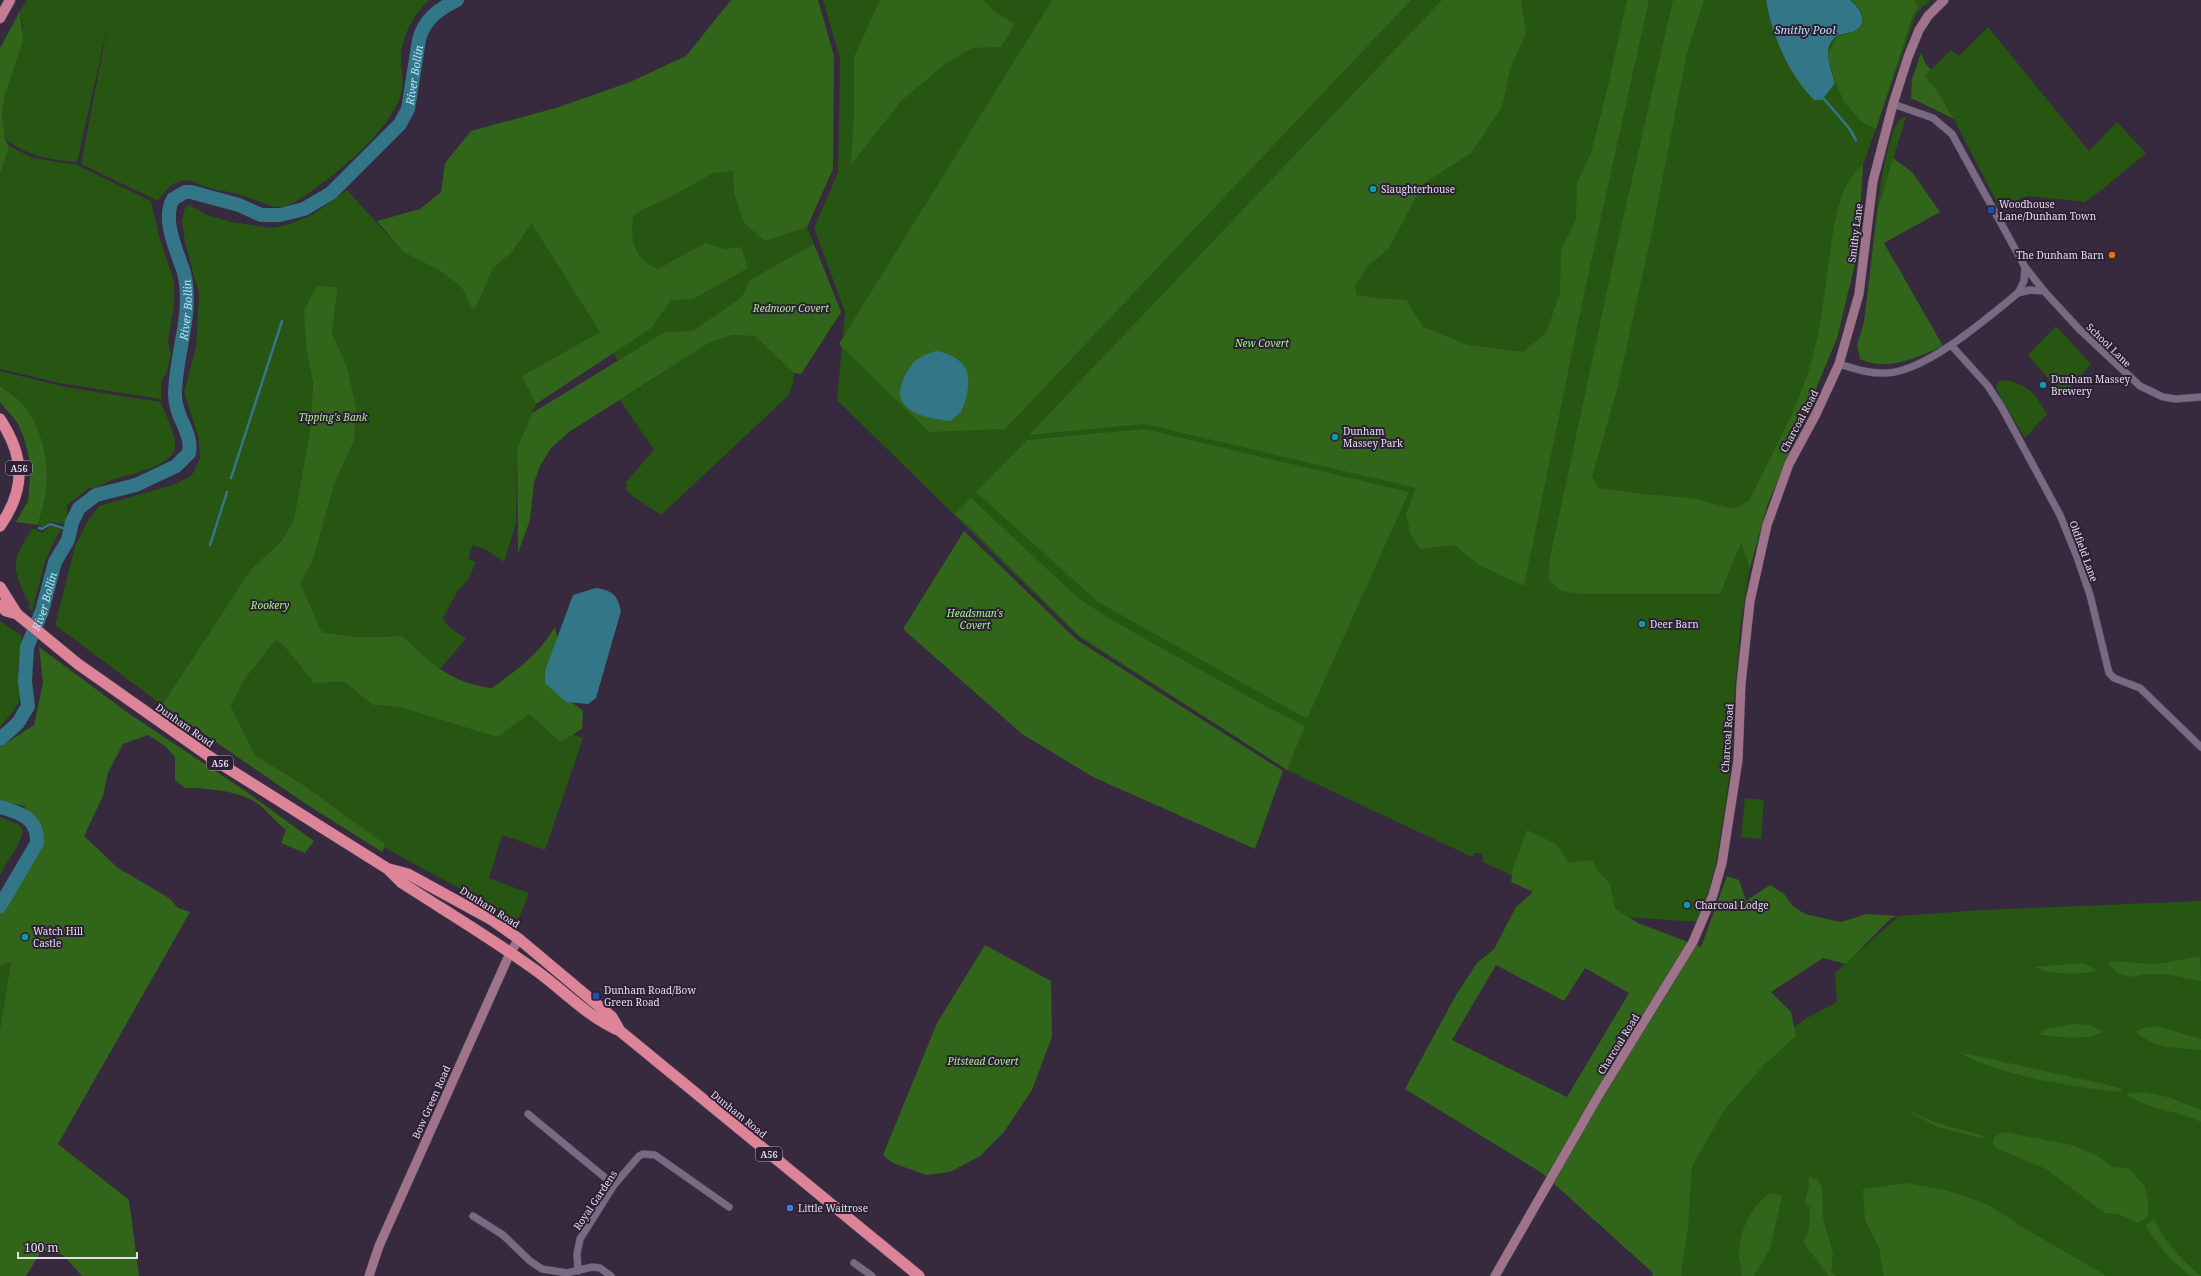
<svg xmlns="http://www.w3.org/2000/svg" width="2201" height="1276" viewBox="0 0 2201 1276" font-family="'Noto Serif',serif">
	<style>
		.green { fill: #265612 }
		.forest { fill: #30651a; fill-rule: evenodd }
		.water { fill: #337687 }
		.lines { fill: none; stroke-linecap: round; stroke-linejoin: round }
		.stream { stroke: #337687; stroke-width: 2.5 }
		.river { stroke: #337687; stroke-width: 14 }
		.minor-casing { stroke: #514658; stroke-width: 8 }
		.secondary-casing { stroke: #514658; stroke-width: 10 }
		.primary-casing { stroke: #514658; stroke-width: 12 }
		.trunk-casing { stroke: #514658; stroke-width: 12 }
		.minor { stroke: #796982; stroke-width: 7 }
		.secondary { stroke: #9f738a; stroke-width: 9 }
		.primary { stroke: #c57d93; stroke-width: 10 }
		.trunk { stroke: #de8498; stroke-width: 11 }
		.culture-dot { fill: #0f9aa8; stroke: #2d1f34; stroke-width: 1.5 }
		.transit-dot { fill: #1a4fb4; stroke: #2d1f34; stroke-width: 1.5 }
		.food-dot { fill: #e8710a; stroke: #2d1f34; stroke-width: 1.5 }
		.shop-dot { fill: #3f7fe0; stroke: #2d1f34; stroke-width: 1.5 }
		.labels { text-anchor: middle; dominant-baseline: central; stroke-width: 4; stroke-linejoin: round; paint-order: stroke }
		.shield { fill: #2d1f34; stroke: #ada3b3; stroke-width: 1 }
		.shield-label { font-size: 9px; font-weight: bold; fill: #e4dbe9 }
		.poi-label { font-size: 10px; fill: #e4dbe9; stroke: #2d1f34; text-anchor: start }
		.street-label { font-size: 10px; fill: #e4dbe9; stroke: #2d1f34 }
		.park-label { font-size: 10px; font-style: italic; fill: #a5ef8c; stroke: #2d1f34 }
		.water-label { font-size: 11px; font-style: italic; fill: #afe6f6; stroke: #2d1f34 }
	</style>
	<rect width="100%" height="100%" fill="#37293e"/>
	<path class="green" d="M 27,0 L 429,0 C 414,14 403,34 401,55 C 400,69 405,81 401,95 C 388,133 337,174 304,196 C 296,202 285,208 276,207 C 265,205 252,198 241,195 C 230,191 217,191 206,187 C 201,186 197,183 192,181 C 176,177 166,189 158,201 L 81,164 L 108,24 L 77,162 C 50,160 28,156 5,139 L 2,112 L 5,94 L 23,27 L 20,11 Z
		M 818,0 L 834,56 L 833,169 L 807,227 L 841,312 L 801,374 L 747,313 L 632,384 L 600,332 L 523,376 L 536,404 L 517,448 L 516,523 L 504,562 L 487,550 L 473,545 L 468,559 L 476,562 L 468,580 L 458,590 L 443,618 L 448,626 L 466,639 L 440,669 L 427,660 L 403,636 L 355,637 L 322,632 L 299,583 L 313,561 L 334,485 L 354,441 L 347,367 L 332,333 L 338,288 L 306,345 L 313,384 L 310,431 L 294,519 L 282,541 L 251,569 L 162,705 L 55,625 L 75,546 L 89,519 L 99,506 L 176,484 L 192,475 L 200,458 L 198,436 L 184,392 L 196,347 L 199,295 L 185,242 L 182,220 L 185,208 L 190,205 L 207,215 L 231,222 L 271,228 L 287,225 L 314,214 L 347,190 L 403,252 L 442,272 L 462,288 L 472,307 L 479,299 L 493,268 L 511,253 L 633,86 Z
		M 823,0 L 1931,0 L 1925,6 L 1924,5 L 1916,15 L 1863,165 L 1857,255 L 1837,338 L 1767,506 L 1750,568 L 1741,621 L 1734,702 L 1732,760 L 1717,858 L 1710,887 L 1698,922 L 1596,915 L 1483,862 L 1483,857 L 1480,853 L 1475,853 L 1472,857 L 1289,771 L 1079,637 L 837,400 L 845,312 L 814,228 L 838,172 L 840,58 Z
		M 1988,27 L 2089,151 L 2117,122 L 2146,153 L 2103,189 L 2085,202 L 2027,196 L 2000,208 L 1947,106 L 1925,76 L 1951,50 L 1959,56 Z
		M 1903,117 L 1906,117 L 1877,212 C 1879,194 1888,126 1903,117 Z
		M 9,146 L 33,158 L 77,165 L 151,201 L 159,236 L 174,281 L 174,306 L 168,342 L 171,354 L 167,371 L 161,382 L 161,399 L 59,383 L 0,369 L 0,175 Z
		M 2056,326 L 2091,364 L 2063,396 L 2028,355 Z
		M 733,335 L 755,335 L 794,373 L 793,384 L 788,396 L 661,515 L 634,497 L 625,489 L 628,486 L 625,483 L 654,450 L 620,400 L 709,343 Z
		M 0,371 L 65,387 L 161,402 C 165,413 177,437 175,448 C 172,466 129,475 114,479 C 105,482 99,489 89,488 L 67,505 L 67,520 L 64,524 L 50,522 L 43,527 L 37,525 C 53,487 50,439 24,405 C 18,398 8,392 0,386 Z
		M 2006,380 C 2030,386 2035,394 2047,414 L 2025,438 L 2002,400 L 1996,387 L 1999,381 Z
		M 50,526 L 62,529 L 55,539 L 45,562 L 32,611 L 28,608 L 30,605 C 11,567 10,563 33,528 L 42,533 Z
		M 0,621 L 22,636 L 18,668 L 20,694 L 19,702 L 12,713 L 0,727 Z
		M 276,640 L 284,646 L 314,683 L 344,682 L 373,705 L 529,714 L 560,742 L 572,734 L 583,738 L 545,850 L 502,835 L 489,878 L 529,893 L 519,918 L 512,919 L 468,893 L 385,848 L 386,846 L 305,786 L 255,755 L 231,706 L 244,680 Z
		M 1745,798 L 1764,800 L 1761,839 L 1741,837 Z
		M 0,817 L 18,824 L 23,830 C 21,846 6,861 0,876 Z
		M 2201,901 L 2201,1276 L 1664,1276 L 1676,1155 L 1758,1052 L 1807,1018 L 1837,1002 L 1835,973 L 1899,916 L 1982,910 Z
		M 11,960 L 0,1030 L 0,967 Z"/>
	<path class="forest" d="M 731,0 L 818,0 L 834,56 L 833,169 L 807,227 L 765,241 L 744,223 L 734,193 L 733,171 L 713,173 L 665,200 L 643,209 L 633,217 C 630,241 634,259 658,269 L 705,243 L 725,249 L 741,247 L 748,268 L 693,299 L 671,300 L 650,329 L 536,404 L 522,376 L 600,332 L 532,224 L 511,253 L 493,268 L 476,307 L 472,308 L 462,288 L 442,272 L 403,252 L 377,221 L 420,209 L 441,192 L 445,163 L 471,131 L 559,107 L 630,82 L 686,56 Z
		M 880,0 L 984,0 L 992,10 L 1015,24 L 1001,47 L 972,48 L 944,65 L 901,101 L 851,165 L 854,115 L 854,57 Z
		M 1052,0 L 1411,0 L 1005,429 L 929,432 L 839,344 Z
		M 1442,0 L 1521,0 L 1526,33 L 1510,69 L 1502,107 L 1471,153 L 1423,184 L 1389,248 L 1367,267 L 1355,286 L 1357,295 L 1376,298 L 1406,300 L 1423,327 L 1468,345 L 1523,352 L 1546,333 L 1560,293 L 1561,249 L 1576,220 L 1577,183 L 1591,153 L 1608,86 L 1627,0 L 1649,0 L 1586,285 L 1524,586 L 1479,565 L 1455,545 L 1420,549 L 1410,533 L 1406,513 L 1416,488 L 1145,424 L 1029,435 Z
		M 1673,0 L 1704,0 L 1687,53 L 1653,227 L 1618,386 L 1592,477 L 1599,488 L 1643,494 L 1692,498 L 1734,509 L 1749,501 C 1772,453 1799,407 1813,356 C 1823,318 1826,277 1832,238 C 1837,212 1841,182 1863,165 L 1857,255 L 1837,338 L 1767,506 L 1750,568 L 1741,543 L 1720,594 L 1582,594 L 1561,591 L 1548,579 L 1550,558 L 1615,254 Z
		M 1852,0 L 1914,0 L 1918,8 L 1913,14 L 1876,129 L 1862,122 L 1844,102 L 1836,83 L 1829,61 L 1829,52 L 1837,37 C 1843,34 1849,34 1855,31 C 1871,26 1860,6 1852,0 Z
		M 20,11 L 23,41 L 5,94 L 2,112 L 5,139 L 9,146 L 0,175 L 0,48 Z
		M 1921,53 L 1926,64 L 1931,70 L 1925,76 L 1940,95 L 1954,119 L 1911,98 L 1912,79 Z
		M 1893,158 L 1912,172 L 1940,212 L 1884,243 L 1943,346 C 1916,358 1888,372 1860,359 L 1857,345 L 1864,322 L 1877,212 Z
		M 814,244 L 841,312 L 801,374 L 794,373 L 755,336 L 733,335 L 709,343 L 569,432 L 551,448 L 540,466 L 534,483 L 530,520 L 518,553 L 517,448 L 532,413 L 665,332 L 693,331 L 742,297 L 750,280 Z
		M 317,286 L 338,287 L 332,333 L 347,367 L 356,408 L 354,441 L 334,485 L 313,561 L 300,583 L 322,632 L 355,637 L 403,636 C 431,664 451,683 492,688 C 517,670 539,654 555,627 L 560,650 L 559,692 L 583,711 L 582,729 L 560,742 L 529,714 L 497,737 L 400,707 L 373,705 L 344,682 L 314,683 L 284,646 L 276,640 L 244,680 L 231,706 L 255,755 L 305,786 L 386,845 L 382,852 L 303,802 L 162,705 L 251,569 L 282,541 L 294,519 L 310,431 L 313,384 L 306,345 L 304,310 Z
		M 0,386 C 8,392 18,398 24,405 C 50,439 53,487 37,525 L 16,522 L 28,501 L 31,466 L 24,438 L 17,422 L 0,402 Z
		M 1144,429 L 1409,492 L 1307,719 L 1098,602 L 976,492 L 1027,440 Z
		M 971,498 L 1078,598 L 1110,619 L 1256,701 L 1305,726 L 1287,770 L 1080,636 L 974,531 L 955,514 Z
		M 964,531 L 1077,640 L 1283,771 L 1255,849 L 1093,777 L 1022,734 L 903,629 Z
		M 39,647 L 131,715 L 244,790 L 314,841 L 305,853 L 281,843 L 286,830 C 276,822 270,815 262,807 C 245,791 207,788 185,788 L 175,780 L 175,757 L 165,746 L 148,735 L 123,744 L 108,773 L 103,796 L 84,836 L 118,868 L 169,898 L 178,908 L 190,912 L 58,1144 L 129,1200 L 139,1276 L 82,1276 L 63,1255 L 42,1250 L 26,1276 L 0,1276 L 0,1030 L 11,961 L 0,967 L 0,906 L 25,870 L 42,836 L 24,806 L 0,801 L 0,747 L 34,725 L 43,683 Z
		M 1527,830 L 1556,844 L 1569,863 L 1593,860 L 1597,870 L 1610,884 L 1615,909 L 1638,923 L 1701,947 L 1727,876 L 1739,880 L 1746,901 L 1770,885 L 1784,894 L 1793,906 L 1805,914 L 1841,922 L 1867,914 L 1898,916 L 1890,919 L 1846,964 L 1823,958 L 1771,992 L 1791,1012 L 1796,1036 L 1764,1065 L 1723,1112 L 1692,1167 L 1688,1227 L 1681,1276 L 1652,1276 L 1653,1273 L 1542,1173 L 1405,1089 L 1456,995 L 1477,963 L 1494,949 L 1516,907 L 1533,892 L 1511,882 L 1513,868 ZM 1496,965 L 1564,1001 L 1585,968 L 1629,993 L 1567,1097 L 1452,1040 Z
		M 985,945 L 1051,981 L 1052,1037 L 1032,1090 L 1004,1132 L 980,1156 L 950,1172 L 926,1175 L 893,1163 L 883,1155 L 937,1023 Z
		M 2200,957 L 2201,981 L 2165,974 L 2144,974 L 2132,977 L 2118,974 L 2108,963 C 2124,959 2138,965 2155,964 C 2170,963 2185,958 2200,957 Z
		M 2084,963 L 2097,971 C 2075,975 2054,975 2033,967 Z
		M 2074,1024 L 2090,1025 L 2103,1032 C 2084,1041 2061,1037 2040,1035 L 2044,1029 Z
		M 2156,1026 L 2201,1039 L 2201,1050 C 2175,1047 2157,1050 2136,1032 L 2142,1028 Z
		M 1958,1052 L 2100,1083 L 2122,1089 L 2121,1092 C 2071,1087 2001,1076 1958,1052 Z
		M 2144,1092 L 2168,1097 L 2201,1110 L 2201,1122 C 2176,1110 2148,1110 2126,1094 Z
		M 1903,1108 L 1937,1123 L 1984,1136 L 1983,1139 L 1937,1127 Z
		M 2004,1132 L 2072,1145 L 2098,1156 L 2112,1167 L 2127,1168 L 2133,1172 L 2136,1178 L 2144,1184 L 2148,1200 L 2148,1216 L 2138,1223 L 2118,1214 L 2105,1213 L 2046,1169 L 1996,1148 L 1993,1143 L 1994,1137 Z
		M 1809,1176 L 1818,1180 L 1822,1187 L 1823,1218 L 1833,1254 L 1831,1272 L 1836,1276 L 1829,1276 L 1803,1242 C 1810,1232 1810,1219 1810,1207 L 1804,1203 L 1809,1186 Z
		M 1907,1183 L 1946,1190 L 1989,1205 L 2024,1228 L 2107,1276 L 1884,1276 L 1879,1248 L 1865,1220 L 1863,1189 Z
		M 1770,1193 L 1782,1196 L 1770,1249 L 1754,1276 L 1741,1276 C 1743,1269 1740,1265 1739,1258 C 1738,1233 1750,1207 1770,1193 Z
		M 2154,1219 C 2165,1243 2181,1259 2201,1276 L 2191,1276 L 2169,1258 L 2145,1226 Z"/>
	<path class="water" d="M 1766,0 L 1850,0 C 1858,6 1870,22 1856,30 C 1852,33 1844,33 1839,35 C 1820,44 1831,69 1835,83 L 1822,100 L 1814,100 C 1788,73 1772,36 1766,0 Z
		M 936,351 C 947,353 956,356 963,365 C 973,375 967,402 960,413 C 957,416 953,418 950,421 C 935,419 908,416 901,399 C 897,388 908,367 916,360 C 922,356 929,353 936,351 Z
		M 596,588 C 614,591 617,595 621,611 L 596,698 L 588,704 L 566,702 L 545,683 L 545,671 L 573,595 Z"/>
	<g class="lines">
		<path class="stream" d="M 1824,99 L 1849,128 L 1856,140
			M 231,478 L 282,321
			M 39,528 L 42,529 L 50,524 L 70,530
			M 210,545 L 227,492"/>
		<g class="river">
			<path id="s1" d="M 0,739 L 18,723 L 28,706 L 25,681 L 27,647 L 42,611 L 55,562 L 68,540 L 72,522 L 79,508 L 96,495 L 136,485 L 176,466 L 189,453 C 193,432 175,418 175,395 C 175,355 194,313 184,273 C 178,253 161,220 173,199 L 185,192 L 191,192 L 239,205 L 261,215 L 280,215 L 304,209 L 331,193 L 400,124 L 408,109 L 419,40 C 424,19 439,9 457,0"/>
			<path d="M 0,807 C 21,813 38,818 37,843 L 0,906"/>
		</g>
		<g class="minor-casing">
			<path id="minor" d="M 1893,104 L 1933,118 L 1952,134 L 2025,267 L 2044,291 L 2079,329 L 2140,386 L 2163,397 L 2176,399 L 2201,397
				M 2018,293 L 2030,290 L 2044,291
				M 1951,345 L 1988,386 L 2001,406 L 2060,515 L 2077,557 L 2090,595 L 2109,673 L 2114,678 L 2140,688 L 2201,747
				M 1839,364 C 1855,369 1870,374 1887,373 C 1927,371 1987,318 2018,293 L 2024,281 L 2025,267
				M 528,1114 L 614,1185
				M 473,1216 L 503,1235 L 530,1261 L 542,1269 L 567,1273 L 592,1267 L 600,1268 L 611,1276
				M 854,1263 L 872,1276
				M 578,1271 L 577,1254 L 580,1239 L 614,1185 L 639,1156 L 643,1154 L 655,1155 L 729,1207"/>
		</g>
		<g class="secondary-casing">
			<path id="secondary" d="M 369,1276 L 379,1246 L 510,953 L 519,939
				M 1495,1276 L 1597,1098 L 1693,942 L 1713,895 L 1722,863 L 1738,760 L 1741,684 L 1750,601 L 1767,525 L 1789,464 L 1816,414 L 1839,364 L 1859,294 L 1873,181 L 1893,104 L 1908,57 L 1919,30 L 1928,16 L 1944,0"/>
		</g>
		<g class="primary-casing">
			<path id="primary" d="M 0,18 L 10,0"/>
		</g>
		<g class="trunk-casing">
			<path id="trunk" d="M 0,419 C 25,457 26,489 0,526
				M 0,587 L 17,614 L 78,664 L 213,759 L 388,869 L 402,883 C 447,912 494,940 538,972 C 564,991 589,1018 620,1031 L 919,1276
				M 0,605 L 6,611 L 17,614
				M 389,869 L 408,874 L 492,920 L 519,939 L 612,1017 L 620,1031"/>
		</g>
		<use href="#minor" class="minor"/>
		<use href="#secondary" class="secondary"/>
		<use href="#primary" class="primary"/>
		<use href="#trunk" class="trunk"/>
	</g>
	<g class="culture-dot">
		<circle cx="1373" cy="189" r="4"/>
		<circle cx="2043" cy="385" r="4"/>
		<circle cx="1335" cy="437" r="4"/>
		<circle cx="1642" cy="624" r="4"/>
		<circle cx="1687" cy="905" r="4"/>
		<circle cx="25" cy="937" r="4"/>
	</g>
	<g class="transit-dot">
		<rect x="1987" y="206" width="8" height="8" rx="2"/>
		<rect x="592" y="992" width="8" height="8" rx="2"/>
	</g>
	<circle class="food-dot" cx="2112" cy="255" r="4"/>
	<circle class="shop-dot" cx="790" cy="1208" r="4"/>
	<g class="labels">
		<g class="shield">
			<rect x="6" y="461" width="26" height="14" rx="3"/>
			<rect x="207" y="756" width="26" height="14" rx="3"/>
			<rect x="756" y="1147" width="26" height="14" rx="3"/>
		</g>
		<g class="shield-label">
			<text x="19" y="468">A56</text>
			<text x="220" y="763">A56</text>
			<text x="769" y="1154">A56</text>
		</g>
		<g class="poi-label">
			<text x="1381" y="189">Slaughterhouse</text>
			<text x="1999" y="204">Woodhouse<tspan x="1999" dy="12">Lane/Dunham Town</tspan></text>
			<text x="2104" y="255" text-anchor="end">The Dunham Barn</text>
			<text x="2051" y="379">Dunham Massey<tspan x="2051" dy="12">Brewery</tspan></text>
			<text x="1343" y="431">Dunham<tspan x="1343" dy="12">Massey Park</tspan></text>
			<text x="1650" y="624">Deer Barn</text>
			<text x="1695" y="905">Charcoal Lodge</text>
			<text x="33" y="931">Watch Hill<tspan x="33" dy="12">Castle</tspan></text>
			<text x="604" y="990">Dunham Road/Bow<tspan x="604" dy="12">Green Road</tspan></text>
			<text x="798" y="1208">Little Waitrose</text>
		</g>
		<g class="street-label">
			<text transform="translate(1855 233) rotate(-83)">Smithy Lane</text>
			<text transform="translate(2109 345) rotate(44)">School Lane</text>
			<text transform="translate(1799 421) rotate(-62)">Charcoal Road</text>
			<text transform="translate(2084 551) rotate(70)">Oldfield Lane</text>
			<text transform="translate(185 725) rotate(35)">Dunham Road</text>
			<text transform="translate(1727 738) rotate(-86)">Charcoal Road</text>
			<text transform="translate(490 907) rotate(32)">Dunham Road</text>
			<text transform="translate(1618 1044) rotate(-58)">Charcoal Road</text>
			<text transform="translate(431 1102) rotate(-66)">Bow Green Road</text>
			<text transform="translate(739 1114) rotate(39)">Dunham Road</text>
			<text transform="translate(595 1200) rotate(-56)">Royal Gardens</text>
		</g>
		<g class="park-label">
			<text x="791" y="308">Redmoor Covert</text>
			<text x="1262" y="343">New Covert</text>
			<text x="333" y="417">Tipping's Bank</text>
			<text x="270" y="605">Rookery</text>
			<text x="975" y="613">Headsman's<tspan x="975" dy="12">Covert</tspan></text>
			<text x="983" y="1061">Pitstead Covert</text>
		</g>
		<g class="water-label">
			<text x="1805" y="29">Smithy Pool</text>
			<text stroke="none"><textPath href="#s1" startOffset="956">River Bollin</textPath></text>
			<text stroke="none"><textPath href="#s1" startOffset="524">River Bollin</textPath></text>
			<text stroke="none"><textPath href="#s1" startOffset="152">River Bollin</textPath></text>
		</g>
	</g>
	<path d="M18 1252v6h119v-6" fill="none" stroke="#e4dbe9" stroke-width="2"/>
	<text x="24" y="1252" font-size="12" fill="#e4dbe9" stroke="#2d1f34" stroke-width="3" paint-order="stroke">100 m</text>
</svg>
